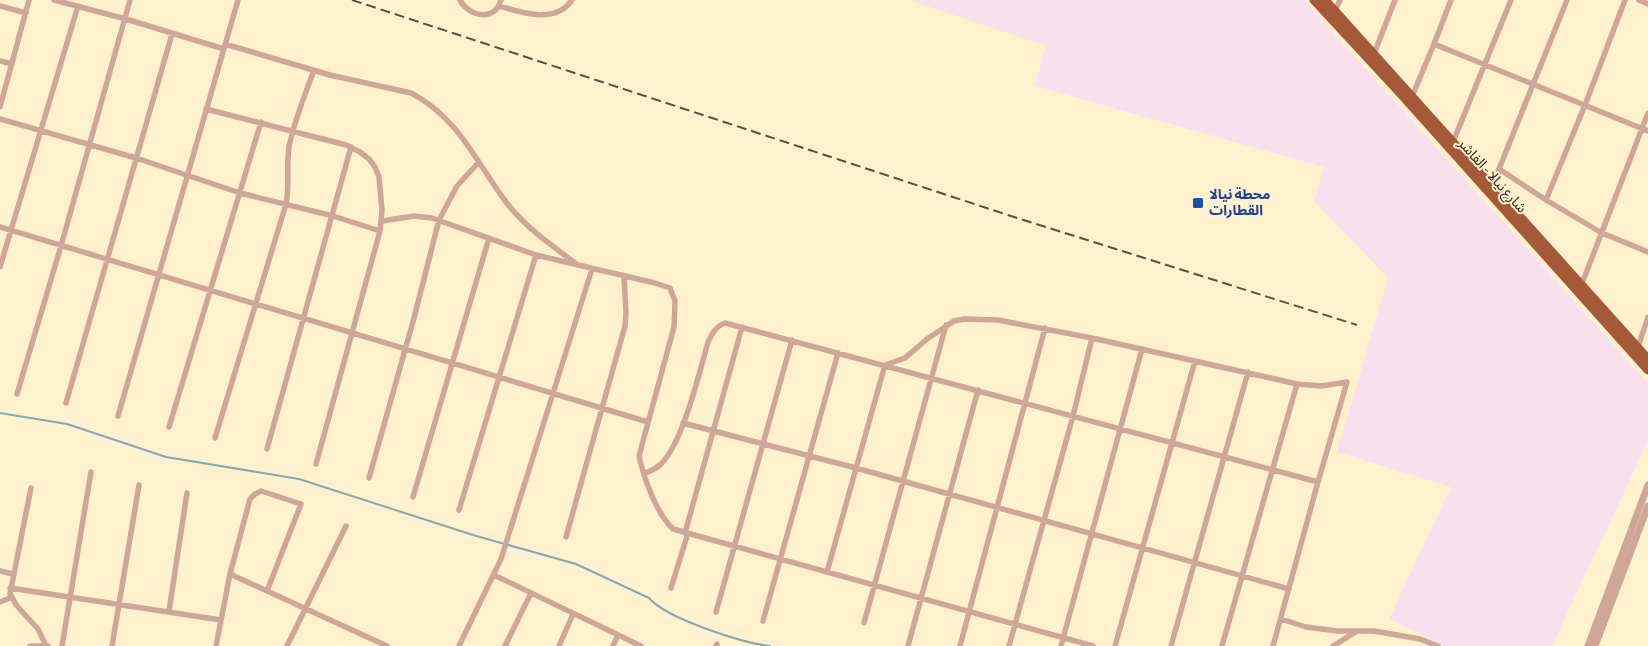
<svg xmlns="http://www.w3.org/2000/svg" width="1648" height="646" viewBox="0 0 1648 646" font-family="'Alegreya Sans','Noto Sans Arabic',sans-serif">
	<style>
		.industrial { fill: #f8e1ed }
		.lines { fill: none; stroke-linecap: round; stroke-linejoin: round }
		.stream { stroke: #7eabb5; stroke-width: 2 }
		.minor { stroke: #cfa796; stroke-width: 5.5 }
		.tertiary { stroke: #cfa796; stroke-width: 7 }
		.trunk { stroke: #a45938; stroke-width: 9 }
		.rail { stroke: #585140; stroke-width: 2; stroke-dasharray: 10 5; stroke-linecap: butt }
		.transit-dot { fill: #1a4fb4; stroke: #fff1ce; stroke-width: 2 }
		.labels { text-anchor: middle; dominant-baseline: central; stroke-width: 4; stroke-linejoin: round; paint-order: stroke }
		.street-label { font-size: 14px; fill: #2e291c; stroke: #fff1ce }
		.transit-label { font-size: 14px; font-weight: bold; fill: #164399; stroke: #fff1ce; text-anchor: start }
	</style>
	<rect width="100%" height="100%" fill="#fff1ce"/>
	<path class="industrial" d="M 909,0 L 1304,0 L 1648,383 L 1648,441 L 1552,646 L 1443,646 L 1389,619 L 1451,487 L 1337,452 L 1388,278 L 1314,201 L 1324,167 L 1035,86 L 1046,46 Z"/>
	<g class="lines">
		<path class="stream" d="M 0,413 L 67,424 L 166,457 L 299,479 L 473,535 L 576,564 L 649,598 C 667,619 743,643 770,646"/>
		<path class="minor" d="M 54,0 L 126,19 L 224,49
			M 460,0 C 469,17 495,22 501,0
			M 1639,0 L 1648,4
			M 0,6 L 26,13
			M 499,6 C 522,13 556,24 572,0
			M 1335,11 L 1340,0
			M 225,44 L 330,75 L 411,93 C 458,117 476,162 506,202 C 525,227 552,246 578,265
			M 1434,44 L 1648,131
			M 1374,54 L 1395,0
			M 0,61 L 12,64
			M 1411,99 L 1434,44 L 1451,0
			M 0,107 L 29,0
			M 206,109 L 346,145 L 360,152 L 369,159 L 375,167 L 379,177 L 382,210 L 380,231 L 316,464
			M 0,119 L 136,158 L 240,193 L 333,216 L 380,231
			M 1453,142 L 1511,0
			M 1499,169 L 1567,0
			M 1492,187 L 1499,169 L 1546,200 L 1602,233 L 1648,252
			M 1546,200 L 1585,105 L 1625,0
			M 382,221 L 414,216 L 432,218 L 536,255 L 655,283 L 670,288 L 675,301 L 674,327 L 639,456 C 644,478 656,513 673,529 L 1093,646
			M 0,227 L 648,422
			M 0,267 L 78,6
			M 1581,286 L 1648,113
			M 1638,347 L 1648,317
			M 17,394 L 61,246 L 130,0
			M 66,403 L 172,34
			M 118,416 L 238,0
			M 683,423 L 856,468 L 1289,589
			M 169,427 L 261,122
			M 215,438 L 286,204 C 290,184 286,166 289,147 C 294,121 305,95 314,70
			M 267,449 L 351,147
			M 644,474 C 650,471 656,469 661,464 C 683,442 699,374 708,342 C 712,334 716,326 725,323 L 1318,482
			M 369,478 L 414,318 L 439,220 L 457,186 L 479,162
			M 31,488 L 10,594 L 17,606 L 38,629 L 46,646
			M 413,497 L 489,238
			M 459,510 L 536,255
			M 685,533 L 742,327
			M 566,537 L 625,326 L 626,313 L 624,276
			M 0,571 L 13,574
			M 827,572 L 885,365 L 905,358 L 927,339 L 954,321 L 964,319 L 998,320 L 1092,338 L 1297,384 L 1321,386 L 1347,382 L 1318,482 L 1273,646
			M 230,574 L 387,646
			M 494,575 L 641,646
			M 10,588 L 221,620
			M 671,588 L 688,533
			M 0,602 L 10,598
			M 169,611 L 187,493
			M 716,612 L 792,340
			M 1281,619 L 1306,627 L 1338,631 L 1374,631 L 1420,639 L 1438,646
			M 763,621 L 838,353
			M 864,623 L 946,325
			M 30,646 L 48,646
			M 62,646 L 91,472
			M 112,646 L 139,485
			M 216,646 L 230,574 L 250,499 L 255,494 L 261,491 L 301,504 L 267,591
			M 287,646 L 346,526
			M 459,646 L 501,559 L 592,269
			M 505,646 L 531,593
			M 559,646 L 573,614
			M 613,646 L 618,635
			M 716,646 L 717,644
			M 908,646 L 978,390
			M 960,646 L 1045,328
			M 1009,646 L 1073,416 L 1092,338
			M 1061,646 L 1142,349
			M 1115,646 L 1195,361
			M 1171,646 L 1248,372
			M 1222,646 L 1297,384
			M 1333,646 L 1357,631"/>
		<path class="tertiary" d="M 1588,646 L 1648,485
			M 1595,646 L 1648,506"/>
		<path class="trunk" d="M 1314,0 L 1401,94 L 1648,370
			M 1325,0 L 1648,359"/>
		<path class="rail" d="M 352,0 L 1014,217 L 1357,325"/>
	</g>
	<rect class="transit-dot" x="1192" y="197" width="12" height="12" rx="2.5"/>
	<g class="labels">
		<g class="street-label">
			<text transform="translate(1492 176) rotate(48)">شارع نيالا - الفاشر</text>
		</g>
		<g class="transit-label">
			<text x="1209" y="195">محطة نيالا<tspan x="1209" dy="16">القطارات</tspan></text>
		</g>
	</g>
</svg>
